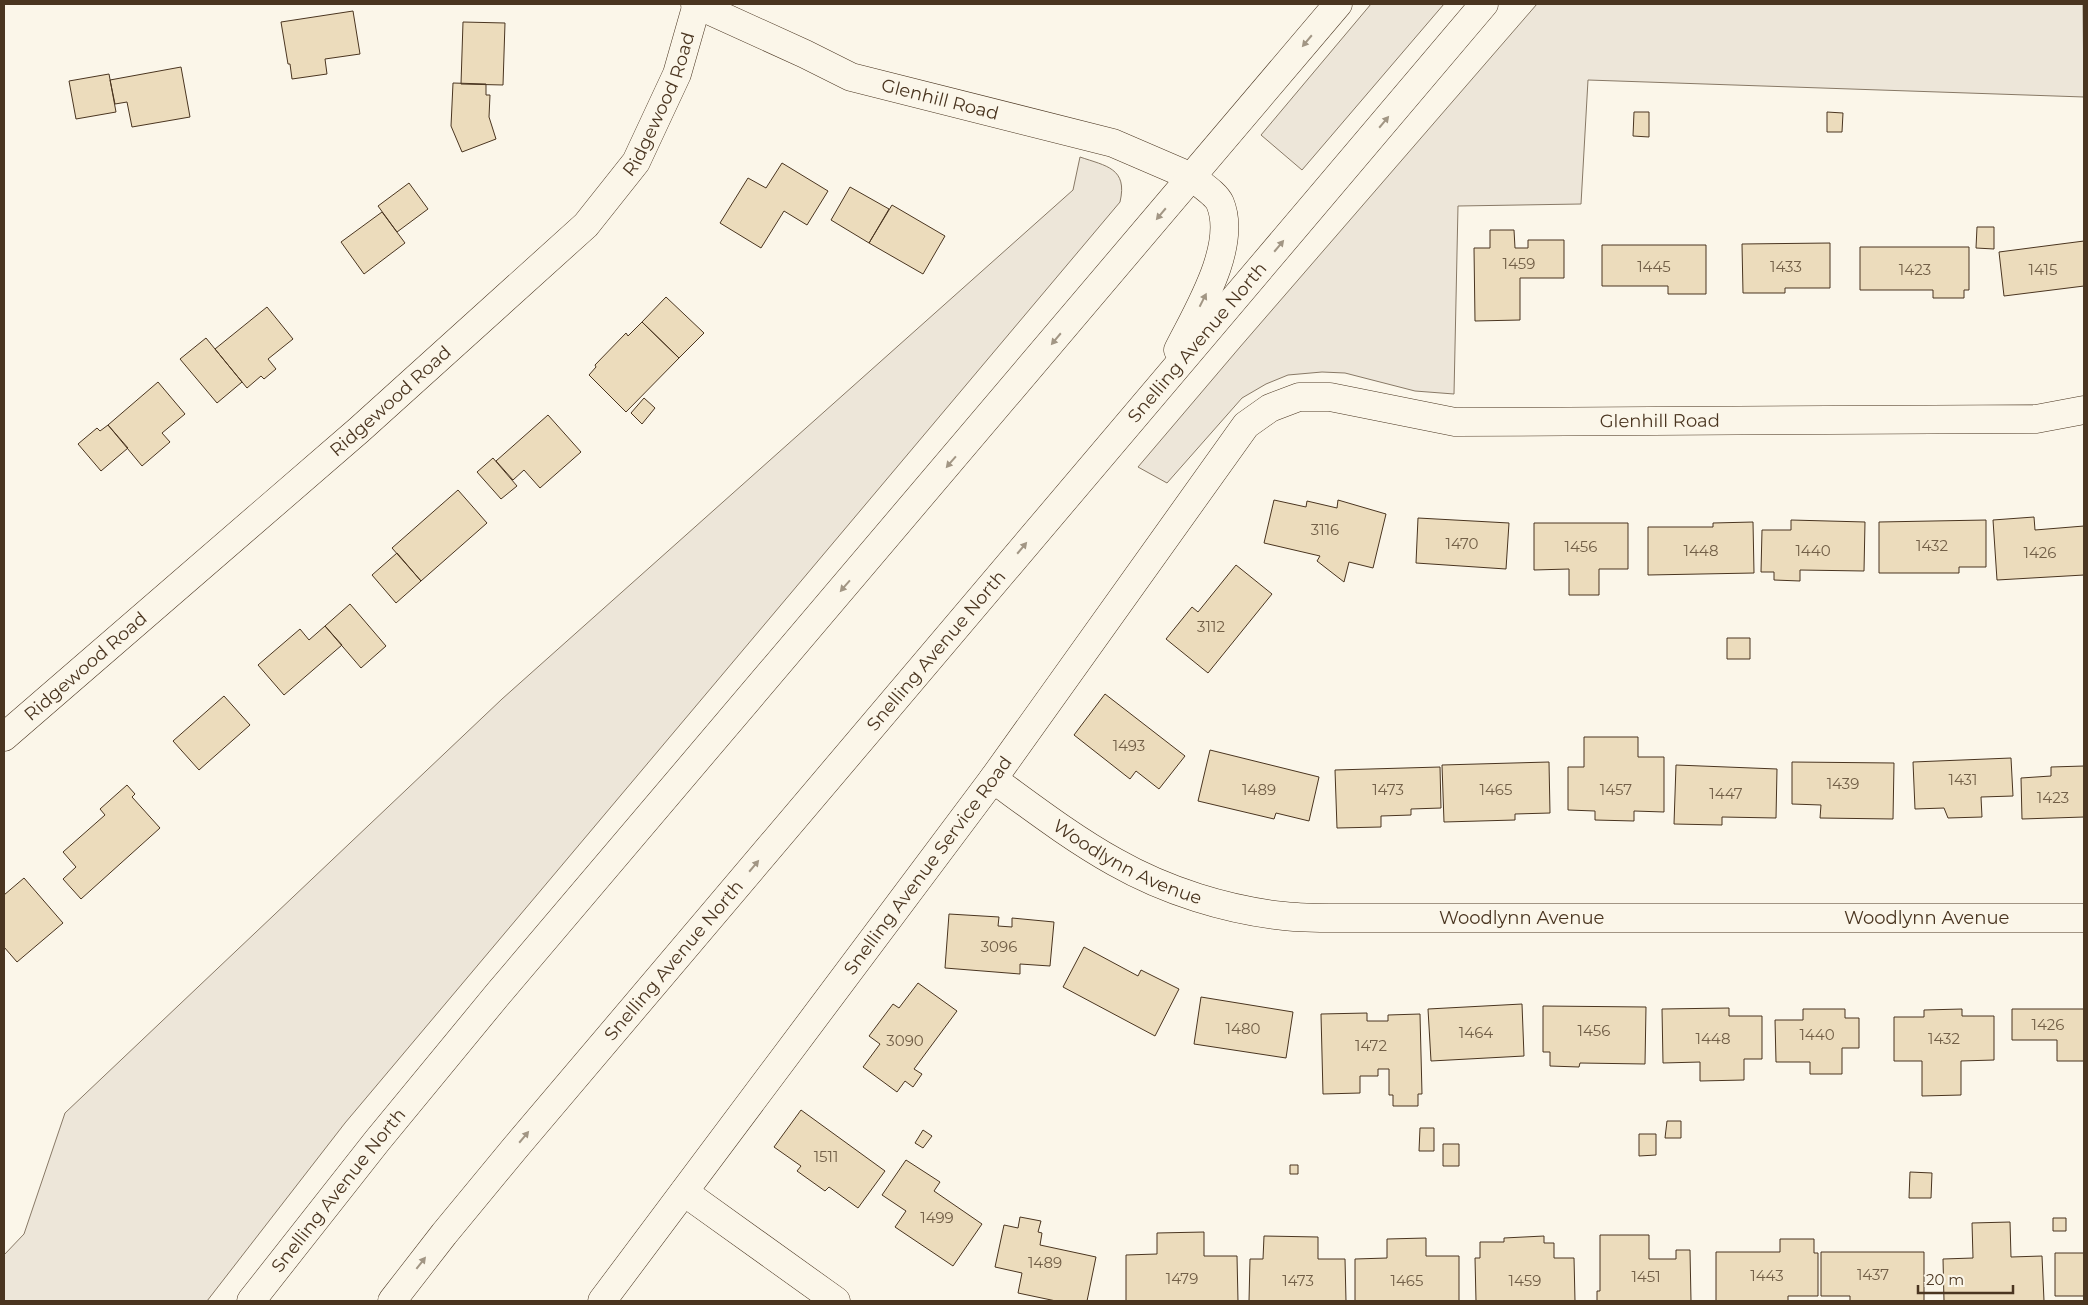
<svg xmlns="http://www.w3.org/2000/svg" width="2088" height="1305" viewBox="0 0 2088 1305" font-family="Montserrat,sans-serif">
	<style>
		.green { fill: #ede6d9; stroke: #887966 }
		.building { fill: #ecdcbc; stroke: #4a3520 }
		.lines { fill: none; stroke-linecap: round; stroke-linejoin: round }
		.street-casing { stroke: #4a3520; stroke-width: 29 }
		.highway-casing { stroke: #4a3520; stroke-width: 29 }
		.street { stroke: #fbf6e9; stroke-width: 28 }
		.highway { stroke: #fbf6e9; stroke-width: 28 }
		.oneway { fill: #a29684 }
		.labels { text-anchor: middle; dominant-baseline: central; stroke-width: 4; stroke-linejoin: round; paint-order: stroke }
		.number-label { font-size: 15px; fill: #725f47 }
		.street-label { font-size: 18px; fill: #4a3520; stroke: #fbf6e9 }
	</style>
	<rect width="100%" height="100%" fill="#fbf6e9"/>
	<path class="green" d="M 1371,4 L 1444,4 L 1302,170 L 1261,135 Z
		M 1537,4 L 2083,4 L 2084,97 L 1588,80 L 1581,204 L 1458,206 L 1454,394 L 1415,391 L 1345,373 L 1322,372 L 1288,375 L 1266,384 L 1242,398 L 1167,483 L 1138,467 L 1240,347 Z
		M 1080,157 C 1106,166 1128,168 1120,202 L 345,1123 L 207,1301 L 4,1301 L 4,1255 L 24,1234 L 65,1113 L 502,699 L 1073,190 Z"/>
	<path class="building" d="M 353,11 L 360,54 L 325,59 L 327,74 L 292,79 L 290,64 L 288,64 L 281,22 Z
		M 463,22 L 505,23 L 503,85 L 461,84 Z
		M 181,67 L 190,117 L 132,127 L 127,102 L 115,104 L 110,80 Z
		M 109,74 L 116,112 L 76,119 L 69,81 Z
		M 453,83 L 486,84 L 486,95 L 490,95 L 489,117 L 496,139 L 462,152 L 451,126 Z
		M 1634,112 L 1649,112 L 1649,137 L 1633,136 Z
		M 1827,112 L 1843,113 L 1842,132 L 1827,132 Z
		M 782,163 L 828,191 L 807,225 L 784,211 L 761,248 L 720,223 L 748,178 L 766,188 Z
		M 409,183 L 428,209 L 397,232 L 378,206 Z
		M 850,187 L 889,209 L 869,243 L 831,220 Z
		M 892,205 L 945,236 L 923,274 L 869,243 Z
		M 382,212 L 405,243 L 364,274 L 341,242 Z
		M 1977,227 L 1994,227 L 1994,249 L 1976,248 Z
		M 1490,230 L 1514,230 L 1515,248 L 1528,248 L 1528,240 L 1564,240 L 1564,278 L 1520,278 L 1520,320 L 1475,321 L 1474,248 L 1490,248 Z
		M 2084,241 L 2084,286 L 2004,296 L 1999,252 Z
		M 1830,243 L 1830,288 L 1785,288 L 1785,293 L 1743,293 L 1742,244 Z
		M 1602,245 L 1706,245 L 1706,294 L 1668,294 L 1668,286 L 1602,286 Z
		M 1860,247 L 1969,247 L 1969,290 L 1964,290 L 1964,298 L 1933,298 L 1933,290 L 1860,290 Z
		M 666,297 L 704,333 L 679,358 L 642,322 Z
		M 267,307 L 293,339 L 268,359 L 276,369 L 264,379 L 261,376 L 247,388 L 215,349 Z
		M 642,322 L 679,358 L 626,412 L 589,375 L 596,367 L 595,365 L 626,333 L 628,336 Z
		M 206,338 L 242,382 L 217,403 L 180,359 Z
		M 158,382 L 185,414 L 162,433 L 170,442 L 142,466 L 108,425 Z
		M 644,398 L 655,408 L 642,424 L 631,413 Z
		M 548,415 L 581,452 L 540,488 L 524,470 L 513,480 L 496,461 Z
		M 108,425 L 128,448 L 101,471 L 78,444 L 97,428 L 100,431 Z
		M 493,458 L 517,486 L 501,499 L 477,472 Z
		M 458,490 L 487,523 L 421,581 L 392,548 Z
		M 1274,500 L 1306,507 L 1307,501 L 1337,508 L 1338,500 L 1386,514 L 1373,568 L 1349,562 L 1344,582 L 1317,561 L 1320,556 L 1264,543 Z
		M 2034,517 L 2035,530 L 2084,526 L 2084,575 L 1997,580 L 1993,520 Z
		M 1418,518 L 1509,523 L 1506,569 L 1416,563 Z
		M 1791,520 L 1865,522 L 1864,571 L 1800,570 L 1800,581 L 1774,580 L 1774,572 L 1761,572 L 1762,530 L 1791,530 Z
		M 1986,520 L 1986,567 L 1959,567 L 1959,573 L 1879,573 L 1879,522 Z
		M 1753,522 L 1754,573 L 1648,575 L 1648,527 L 1713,527 L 1713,523 Z
		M 1534,523 L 1628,523 L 1628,569 L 1599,569 L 1599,595 L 1569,595 L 1569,569 L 1534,570 Z
		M 397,553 L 421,581 L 396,603 L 372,575 Z
		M 1236,565 L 1272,594 L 1208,673 L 1166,639 L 1192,607 L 1198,612 Z
		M 350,604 L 386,646 L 361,668 L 325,626 Z
		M 325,626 L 342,645 L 284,695 L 258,665 L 300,629 L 309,640 Z
		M 1727,638 L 1750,638 L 1750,659 L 1727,659 Z
		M 1105,694 L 1185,756 L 1159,789 L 1136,771 L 1130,779 L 1074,735 Z
		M 224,696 L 250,725 L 199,770 L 173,741 Z
		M 1584,737 L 1638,737 L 1638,757 L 1664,757 L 1664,812 L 1634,811 L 1634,821 L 1595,820 L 1595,811 L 1568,810 L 1568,767 L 1584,767 Z
		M 1210,750 L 1319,777 L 1309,821 L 1276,813 L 1274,819 L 1198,801 Z
		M 2011,758 L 2013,796 L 1981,797 L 1982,817 L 1948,818 L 1944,808 L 1915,809 L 1913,762 Z
		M 1549,762 L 1550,813 L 1515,814 L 1515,820 L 1444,822 L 1442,765 Z
		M 1792,762 L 1894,763 L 1893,819 L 1820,818 L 1821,805 L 1792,804 Z
		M 1676,765 L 1777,769 L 1776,818 L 1722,817 L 1722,825 L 1674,824 Z
		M 2084,766 L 2084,817 L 2022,819 L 2021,778 L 2051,776 L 2051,767 Z
		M 1440,767 L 1441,808 L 1411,809 L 1411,815 L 1381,816 L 1381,827 L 1337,828 L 1335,770 Z
		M 127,785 L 135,794 L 132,797 L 160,828 L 81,899 L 63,879 L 76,867 L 63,852 L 105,815 L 100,809 Z
		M 24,878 L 63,923 L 17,962 L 4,947 L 4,895 Z
		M 949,914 L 999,917 L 998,926 L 1012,927 L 1012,918 L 1054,922 L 1050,966 L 1020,964 L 1020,974 L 945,968 Z
		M 1084,947 L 1138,976 L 1141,970 L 1179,989 L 1155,1036 L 1063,987 Z
		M 918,983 L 957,1011 L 914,1069 L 922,1074 L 913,1087 L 905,1081 L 897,1092 L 863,1067 L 880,1044 L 869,1036 L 893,1004 L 899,1008 Z
		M 1201,997 L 1293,1012 L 1286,1058 L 1194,1044 Z
		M 1522,1004 L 1524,1056 L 1431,1061 L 1428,1009 Z
		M 1543,1006 L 1646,1007 L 1645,1064 L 1580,1063 L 1579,1067 L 1550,1066 L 1550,1052 L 1543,1052 Z
		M 1729,1008 L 1729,1016 L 1762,1016 L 1762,1059 L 1744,1059 L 1744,1080 L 1700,1081 L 1700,1062 L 1663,1063 L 1662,1009 Z
		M 1803,1009 L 1845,1009 L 1845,1018 L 1859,1018 L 1859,1048 L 1842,1048 L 1842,1074 L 1810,1074 L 1810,1062 L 1776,1062 L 1775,1020 L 1803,1020 Z
		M 1962,1009 L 1962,1016 L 1994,1016 L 1994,1060 L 1961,1061 L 1961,1095 L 1922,1096 L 1922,1061 L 1894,1061 L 1894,1017 L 1924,1017 L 1924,1010 Z
		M 2012,1009 L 2084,1009 L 2084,1061 L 2057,1061 L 2057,1040 L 2012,1040 Z
		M 1367,1013 L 1367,1021 L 1388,1021 L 1388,1015 L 1420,1014 L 1422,1094 L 1418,1094 L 1418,1106 L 1393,1106 L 1393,1095 L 1389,1095 L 1389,1069 L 1378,1069 L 1378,1076 L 1360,1076 L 1360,1093 L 1323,1094 L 1321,1014 Z
		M 801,1110 L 885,1171 L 858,1208 L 829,1187 L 825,1191 L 797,1171 L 801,1166 L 774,1147 Z
		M 1667,1121 L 1681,1121 L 1681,1138 L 1665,1138 Z
		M 1420,1128 L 1434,1128 L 1434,1151 L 1419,1151 Z
		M 923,1130 L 932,1136 L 923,1148 L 915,1143 Z
		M 1639,1134 L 1656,1134 L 1656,1155 L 1639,1156 Z
		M 1443,1144 L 1459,1144 L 1459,1166 L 1443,1166 Z
		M 906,1160 L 940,1182 L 934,1191 L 982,1224 L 953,1266 L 895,1227 L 906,1211 L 882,1195 Z
		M 1290,1165 L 1298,1165 L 1298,1174 L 1290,1174 Z
		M 1910,1172 L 1932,1173 L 1931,1198 L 1909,1198 Z
		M 1020,1217 L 1041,1221 L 1038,1232 L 1042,1233 L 1040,1245 L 1096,1257 L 1087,1301 L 1056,1301 L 1018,1293 L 1022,1273 L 995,1267 L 1004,1225 L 1018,1228 Z
		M 2053,1218 L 2066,1218 L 2066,1231 L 2053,1231 Z
		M 2010,1222 L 2011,1257 L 2042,1256 L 2044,1301 L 1944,1301 L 1943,1259 L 1973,1258 L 1972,1223 Z
		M 1204,1232 L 1204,1256 L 1237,1256 L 1238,1301 L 1126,1301 L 1126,1255 L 1157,1254 L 1157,1233 Z
		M 1600,1235 L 1649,1235 L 1649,1259 L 1676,1259 L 1676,1250 L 1690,1250 L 1691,1301 L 1597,1301 L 1597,1291 L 1600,1291 Z
		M 1264,1236 L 1318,1237 L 1318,1259 L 1345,1259 L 1346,1301 L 1249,1301 L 1250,1259 L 1263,1259 Z
		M 1544,1236 L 1544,1243 L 1554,1243 L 1554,1258 L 1574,1258 L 1575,1301 L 1476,1301 L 1475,1258 L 1480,1258 L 1480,1242 L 1504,1242 L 1504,1238 Z
		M 1426,1238 L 1426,1256 L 1459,1256 L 1459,1301 L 1355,1301 L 1355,1259 L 1387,1258 L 1387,1239 Z
		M 1780,1239 L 1814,1239 L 1814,1253 L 1818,1253 L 1818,1296 L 1788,1296 L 1788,1301 L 1716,1301 L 1716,1252 L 1780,1252 Z
		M 1821,1252 L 1924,1252 L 1924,1301 L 1850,1301 L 1850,1296 L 1821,1296 Z
		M 2055,1253 L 2084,1253 L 2084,1301 L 2084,1296 L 2055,1296 Z"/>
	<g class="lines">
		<g class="street-casing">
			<g id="street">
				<path id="s1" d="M 695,4 L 805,54 L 851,77 L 1113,143 L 1192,177"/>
				<path id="s2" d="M 4,737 L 359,430 L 586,225 L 636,162 L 677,74 L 697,4"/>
				<path id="s3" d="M 993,779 C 1033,808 1072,838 1115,862 C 1166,891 1227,910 1284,916 C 1302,918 1320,918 1337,918 L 2084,918"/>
				<path d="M 684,1192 L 836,1301"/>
				<path id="s4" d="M 602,1301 L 993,779 L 1246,425 L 1270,408 L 1299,397 L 1330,397 L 1455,422 L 2036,419 L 2084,410"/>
			</g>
		</g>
		<g class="highway-casing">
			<g id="highway">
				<path d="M 1178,350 C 1197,312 1238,246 1220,203 C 1216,194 1200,184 1192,177"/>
				<path id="s5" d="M 251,1301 L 377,1141 L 498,994 L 1338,4"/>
				<path id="s6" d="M 392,1301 L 444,1234 L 515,1148 L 1484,4"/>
			</g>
		</g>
		<use href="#street" class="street"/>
		<use href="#highway" class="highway"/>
	</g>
	<defs><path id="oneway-solid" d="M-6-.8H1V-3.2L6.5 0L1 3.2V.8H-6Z" transform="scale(1.25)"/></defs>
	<g class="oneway">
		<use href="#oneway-solid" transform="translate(1307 41) rotate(130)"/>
		<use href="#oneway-solid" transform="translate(1384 122) rotate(-50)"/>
		<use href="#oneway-solid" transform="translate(1161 214) rotate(130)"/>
		<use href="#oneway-solid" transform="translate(1279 246) rotate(-50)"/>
		<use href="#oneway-solid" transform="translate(1203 300) rotate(-63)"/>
		<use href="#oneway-solid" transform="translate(1056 339) rotate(130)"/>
		<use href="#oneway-solid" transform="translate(951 462) rotate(131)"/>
		<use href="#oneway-solid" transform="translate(1022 548) rotate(-50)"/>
		<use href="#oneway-solid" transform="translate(845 586) rotate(131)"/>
		<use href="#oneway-solid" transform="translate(754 866) rotate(-50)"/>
		<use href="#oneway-solid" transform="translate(524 1137) rotate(-50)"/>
		<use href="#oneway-solid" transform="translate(421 1263) rotate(-52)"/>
	</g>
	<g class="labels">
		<g class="number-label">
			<text x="1519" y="263">1459</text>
			<text x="1654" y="266">1445</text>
			<text x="1786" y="266">1433</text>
			<text x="1915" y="269">1423</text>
			<text x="2043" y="269">1415</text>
			<text x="1325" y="529">3116</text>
			<text x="1462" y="543">1470</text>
			<text x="1932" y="545">1432</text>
			<text x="1581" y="546">1456</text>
			<text x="1701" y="550">1448</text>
			<text x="1813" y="550">1440</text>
			<text x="2040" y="552">1426</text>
			<text x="1211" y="626">3112</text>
			<text x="1129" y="745">1493</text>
			<text x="1963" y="779">1431</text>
			<text x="1843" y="783">1439</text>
			<text x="1259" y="789">1489</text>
			<text x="1388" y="789">1473</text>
			<text x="1496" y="789">1465</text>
			<text x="1616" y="789">1457</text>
			<text x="1726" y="793">1447</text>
			<text x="2053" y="797">1423</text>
			<text x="999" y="946">3096</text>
			<text x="2048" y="1024">1426</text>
			<text x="1243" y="1028">1480</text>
			<text x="1594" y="1030">1456</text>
			<text x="1476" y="1032">1464</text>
			<text x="1817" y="1034">1440</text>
			<text x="1713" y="1038">1448</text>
			<text x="1944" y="1038">1432</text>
			<text x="905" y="1040">3090</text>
			<text x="1371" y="1045">1472</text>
			<text x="826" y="1156">1511</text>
			<text x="937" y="1217">1499</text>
			<text x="1045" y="1262">1489</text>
			<text x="1873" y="1274">1437</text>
			<text x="1767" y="1275">1443</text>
			<text x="1646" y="1276">1451</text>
			<text x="1182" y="1278">1479</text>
			<text x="1298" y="1280">1473</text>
			<text x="1407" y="1280">1465</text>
			<text x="1525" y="1280">1459</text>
		</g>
		<g class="street-label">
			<text stroke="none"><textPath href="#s1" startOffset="264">Glenhill Road</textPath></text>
			<text stroke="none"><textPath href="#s2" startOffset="918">Ridgewood Road</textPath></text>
			<text stroke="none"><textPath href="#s6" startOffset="1252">Snelling Avenue North</textPath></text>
			<text stroke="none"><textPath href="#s2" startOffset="512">Ridgewood Road</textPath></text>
			<text stroke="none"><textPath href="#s4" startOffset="1511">Glenhill Road</textPath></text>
			<text stroke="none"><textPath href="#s6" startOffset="848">Snelling Avenue North</textPath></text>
			<text stroke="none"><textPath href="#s2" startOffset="108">Ridgewood Road</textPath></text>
			<text stroke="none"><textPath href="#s3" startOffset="159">Woodlynn Avenue</textPath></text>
			<text stroke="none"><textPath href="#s4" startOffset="544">Snelling Avenue Service Road</textPath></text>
			<text stroke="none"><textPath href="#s3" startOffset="564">Woodlynn Avenue</textPath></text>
			<text stroke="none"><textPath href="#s3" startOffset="969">Woodlynn Avenue</textPath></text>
			<text stroke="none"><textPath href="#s6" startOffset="442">Snelling Avenue North</textPath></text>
			<text stroke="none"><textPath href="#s5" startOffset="141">Snelling Avenue North</textPath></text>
		</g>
	</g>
	<rect width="2088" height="1305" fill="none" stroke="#4a3520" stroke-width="10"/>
	<path d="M1918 1285v8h95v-8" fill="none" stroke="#4a3520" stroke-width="2.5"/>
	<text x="1926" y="1285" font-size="15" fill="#4a3520" stroke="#fbf6e9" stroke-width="4" paint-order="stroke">20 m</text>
</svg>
